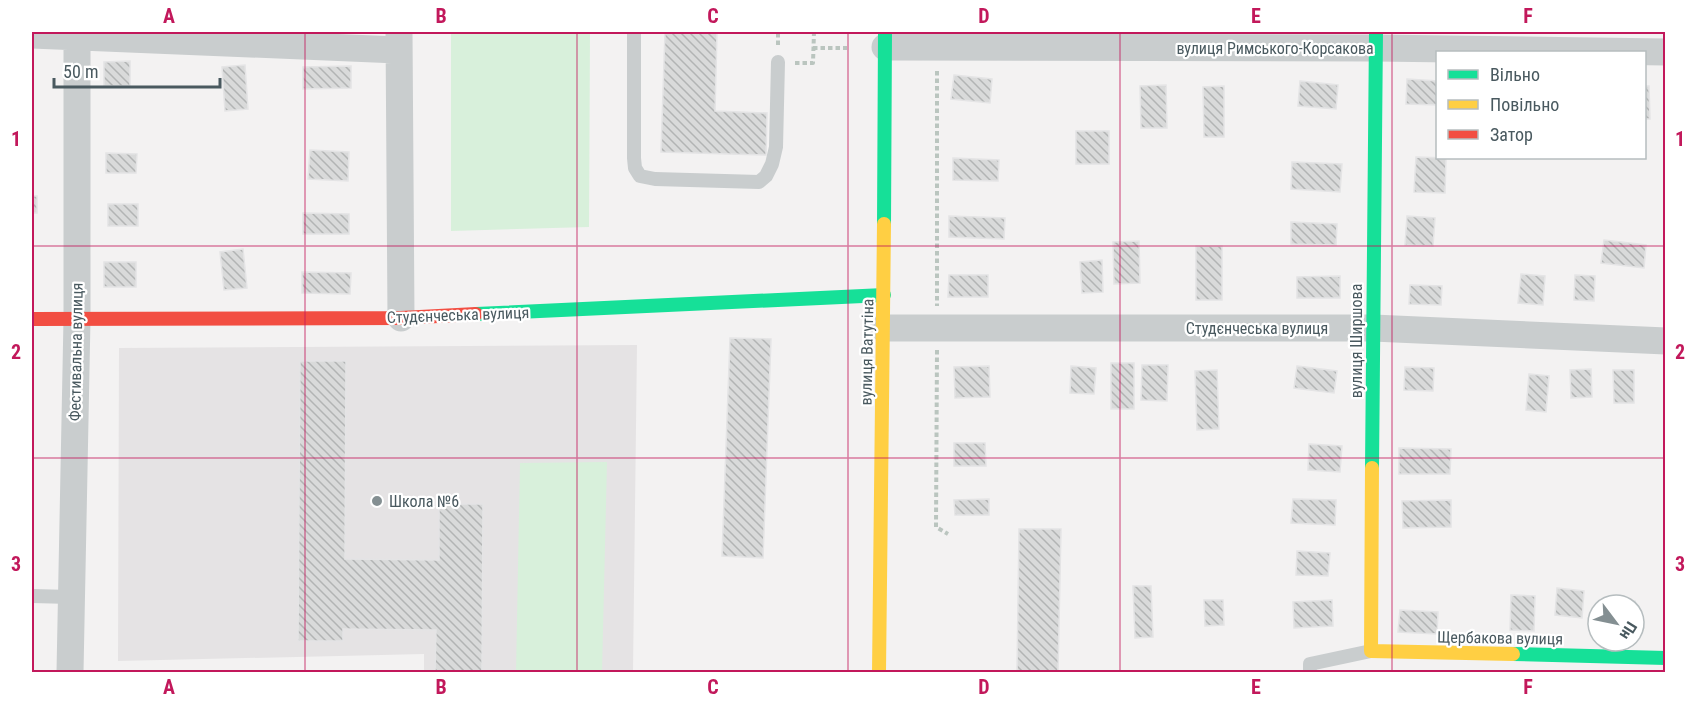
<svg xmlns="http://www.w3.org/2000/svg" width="1697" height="704" viewBox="0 0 1697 704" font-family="'Roboto Condensed',sans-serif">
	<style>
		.education { fill: #e5e3e4 }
		.green { fill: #d8f0db }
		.building { fill: url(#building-back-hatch); stroke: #e4e4e5; stroke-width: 1.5 }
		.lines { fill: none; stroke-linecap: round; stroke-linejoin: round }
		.path { stroke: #bac5bf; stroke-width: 4; stroke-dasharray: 4.5 3; stroke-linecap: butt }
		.lane { stroke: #c9cdce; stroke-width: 14 }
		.street { stroke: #c9cdce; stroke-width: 27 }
		.fast { stroke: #16e098; stroke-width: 14 }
		.slow { stroke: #ffcf43; stroke-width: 14 }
		.jam { stroke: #f24e42; stroke-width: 14 }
		.grid { fill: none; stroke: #c2185b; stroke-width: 1.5; stroke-opacity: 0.55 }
		.poi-dot { fill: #848f92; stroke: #fff; stroke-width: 2 }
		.labels { text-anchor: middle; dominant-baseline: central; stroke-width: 4.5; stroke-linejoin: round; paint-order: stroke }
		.street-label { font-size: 16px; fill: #49595f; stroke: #fff }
		.poi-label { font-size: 16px; fill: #49595f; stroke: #fff; text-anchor: start }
		.neatline { fill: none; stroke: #c2185b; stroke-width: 2 }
		.grid-label { font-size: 20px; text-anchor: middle; font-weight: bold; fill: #c2185b }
	</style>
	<defs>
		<pattern id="building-back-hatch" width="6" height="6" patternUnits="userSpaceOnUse" patternTransform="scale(1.5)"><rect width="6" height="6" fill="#d9dada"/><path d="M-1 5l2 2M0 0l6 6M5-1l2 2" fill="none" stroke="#b2b4b4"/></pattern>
	</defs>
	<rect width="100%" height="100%" fill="#f3f2f2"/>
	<path class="education" d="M 637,345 L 633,672 L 424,672 L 424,654 L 118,661 L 119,348 Z"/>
	<path class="green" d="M 451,32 L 590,32 L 589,227 L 451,231 Z
		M 607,462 L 602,672 L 516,672 L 520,463 Z"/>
	<path class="building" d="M 665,32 L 717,32 L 715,111 L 767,113 L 766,155 L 661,152 Z
		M 130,61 L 130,86 L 104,86 L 104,62 Z
		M 245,65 L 248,109 L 225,111 L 222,67 Z
		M 351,66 L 351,88 L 303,89 L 303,67 Z
		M 954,75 L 992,79 L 990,103 L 951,99 Z
		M 1407,79 L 1438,81 L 1438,105 L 1406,104 Z
		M 1300,81 L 1338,85 L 1336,109 L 1298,106 Z
		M 1166,85 L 1167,128 L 1141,128 L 1140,86 Z
		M 1224,86 L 1224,137 L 1204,137 L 1203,87 Z
		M 1644,86 L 1649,86 L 1650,119 L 1644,119 Z
		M 1076,131 L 1109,131 L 1109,164 L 1076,164 Z
		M 310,150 L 349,152 L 348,181 L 308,179 Z
		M 106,153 L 137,154 L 136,173 L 106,173 Z
		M 1416,157 L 1446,158 L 1445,193 L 1414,192 Z
		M 953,158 L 999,160 L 998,181 L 953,180 Z
		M 1292,162 L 1342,164 L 1340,192 L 1291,189 Z
		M 32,196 L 37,196 L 37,213 L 32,213 Z
		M 108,204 L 138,204 L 138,226 L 108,226 Z
		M 303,213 L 349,214 L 349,234 L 303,234 Z
		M 949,216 L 1005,218 L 1004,239 L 949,237 Z
		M 1407,216 L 1435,218 L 1433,246 L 1405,245 Z
		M 1291,222 L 1337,224 L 1336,245 L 1291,244 Z
		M 1604,240 L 1646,245 L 1644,268 L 1601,263 Z
		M 1139,241 L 1140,283 L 1114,284 L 1113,242 Z
		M 1196,246 L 1222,246 L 1222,300 L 1196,300 Z
		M 243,249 L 247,288 L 224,290 L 220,252 Z
		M 1102,260 L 1103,292 L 1082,293 L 1080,262 Z
		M 104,262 L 136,262 L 136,287 L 104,287 Z
		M 302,272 L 351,273 L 350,294 L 302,293 Z
		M 1521,274 L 1545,276 L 1543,305 L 1518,303 Z
		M 949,275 L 988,275 L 988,297 L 948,297 Z
		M 1575,275 L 1595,276 L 1594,301 L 1574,300 Z
		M 1340,276 L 1340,298 L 1297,298 L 1297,277 Z
		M 1410,285 L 1442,286 L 1441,305 L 1409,304 Z
		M 730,338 L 771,339 L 763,558 L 722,556 Z
		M 300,361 L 346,361 L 345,559 L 439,560 L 439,504 L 483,504 L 482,672 L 435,672 L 436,630 L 343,629 L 343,641 L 298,641 Z
		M 1111,363 L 1134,363 L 1134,409 L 1111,409 Z
		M 1142,365 L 1168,365 L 1167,401 L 1141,400 Z
		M 989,366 L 990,397 L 955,398 L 954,367 Z
		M 1071,366 L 1096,368 L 1094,394 L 1070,393 Z
		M 1297,366 L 1337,371 L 1334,393 L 1294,388 Z
		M 1405,367 L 1434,368 L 1433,391 L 1404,390 Z
		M 1591,369 L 1592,397 L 1571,398 L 1570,370 Z
		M 1217,370 L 1219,429 L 1197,430 L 1195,371 Z
		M 1613,370 L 1634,370 L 1634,403 L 1614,403 Z
		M 1529,374 L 1549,376 L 1546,412 L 1526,410 Z
		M 954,443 L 985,443 L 986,466 L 954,466 Z
		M 1309,444 L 1342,446 L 1340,472 L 1308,470 Z
		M 1399,448 L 1451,449 L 1450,474 L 1399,474 Z
		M 989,499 L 989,515 L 955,515 L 954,500 Z
		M 1293,499 L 1336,500 L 1335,525 L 1291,523 Z
		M 1451,500 L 1451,527 L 1403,528 L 1402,501 Z
		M 1019,529 L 1061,529 L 1058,672 L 1017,672 Z
		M 1297,551 L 1330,553 L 1328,576 L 1296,575 Z
		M 1133,586 L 1151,586 L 1153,637 L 1135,638 Z
		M 1557,588 L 1584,591 L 1582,618 L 1555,615 Z
		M 1511,595 L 1535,596 L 1534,631 L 1510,630 Z
		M 1204,600 L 1223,600 L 1224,625 L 1205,626 Z
		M 1332,600 L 1333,626 L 1294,628 L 1293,602 Z
		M 1635,601 L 1638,638 L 1634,638 L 1634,605 L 1613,605 L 1613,603 Z
		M 1400,610 L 1438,612 L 1437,634 L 1398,632 Z"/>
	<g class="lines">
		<path class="path" d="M 778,45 L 778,32
			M 813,48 L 847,48
			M 795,63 L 813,63 L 814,32
			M 937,71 L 937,306
			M 937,350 L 936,527 L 948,534"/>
		<path class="lane" d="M 634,32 L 634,158 L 635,168 L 640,176 L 655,179 L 759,182 L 766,176 L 772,164 L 776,147 L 778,62
			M 32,596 L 71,597
			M 1310,672 L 1310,664 L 1371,651"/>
		<path class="street" d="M 399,32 L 401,318
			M 32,35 L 398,50
			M 885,47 L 1376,48 L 1666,52
			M 883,328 L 1373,328 L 1666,341
			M 70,672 L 77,319 L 77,32"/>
		<path class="fast" d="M 884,224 L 885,32
			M 476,314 L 884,295
			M 1372,468 L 1376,32
			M 1513,654 L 1666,658"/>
		<path class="slow" d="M 1372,468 L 1371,651 L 1513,654
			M 879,672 L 884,224"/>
		<path class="jam" d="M 32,319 L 401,318 L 476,314"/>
	</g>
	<path class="grid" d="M 305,32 L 305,672M 577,32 L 577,672M 848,32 L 848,672M 1120,32 L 1120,672M 1392,32 L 1392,672M 32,246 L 1666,246M 32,458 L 1666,458"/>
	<circle class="poi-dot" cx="377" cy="501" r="6"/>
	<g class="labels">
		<g class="street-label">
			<text x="1275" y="48">вулиця Римського-Корсакова</text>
			<text transform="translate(458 315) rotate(-2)">Студєнчеська вулиця</text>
			<text x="1257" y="328">Студєнчеська вулиця</text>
			<text transform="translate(1356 341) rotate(-90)">вулиця Ширшова</text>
			<text transform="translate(76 352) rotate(-89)">Фестивальна вулиця</text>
			<text transform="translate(867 352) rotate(-89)">вулиця Ватутіна</text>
			<text transform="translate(1500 638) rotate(1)">Щербакова вулиця</text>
		</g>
		<g class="poi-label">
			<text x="389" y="501">Школа №6</text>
		</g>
	</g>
	<rect width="1697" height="704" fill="none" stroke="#ffffff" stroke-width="66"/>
	<rect x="1436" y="51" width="210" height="108" fill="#ffffff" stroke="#b6bdbf" stroke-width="1.5"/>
	<rect x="1448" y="70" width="30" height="9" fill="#16e098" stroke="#b6bdbf" stroke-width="1.5"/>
	<text x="1490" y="81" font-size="18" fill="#49595f">Вільно</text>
	<rect x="1448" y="100" width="30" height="9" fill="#ffcf43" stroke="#b6bdbf" stroke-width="1.5"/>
	<text x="1490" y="111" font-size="18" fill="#49595f">Повільно</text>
	<rect x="1448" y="130" width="30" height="9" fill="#f24e42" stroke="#b6bdbf" stroke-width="1.5"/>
	<text x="1490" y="141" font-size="18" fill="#49595f">Затор</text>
	<g transform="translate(1616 623) rotate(122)"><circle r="28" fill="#ffffff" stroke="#b6bdbf" stroke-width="1.5"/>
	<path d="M0-4.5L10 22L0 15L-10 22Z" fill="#848f92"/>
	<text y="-9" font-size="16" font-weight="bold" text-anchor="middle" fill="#49595f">Пн</text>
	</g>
	<path d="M54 78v9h166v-9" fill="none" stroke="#49595f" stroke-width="3"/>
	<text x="63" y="78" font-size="18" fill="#49595f" stroke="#ffffff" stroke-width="4.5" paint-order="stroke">50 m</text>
	<rect x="33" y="33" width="1631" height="638" class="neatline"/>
	<g class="grid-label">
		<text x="169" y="23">A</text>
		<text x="441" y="23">B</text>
		<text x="713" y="23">C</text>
		<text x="984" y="23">D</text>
		<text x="1256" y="23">E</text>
		<text x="1528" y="23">F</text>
		<text x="16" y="146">1</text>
		<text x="1680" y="146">1</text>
		<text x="16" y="359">2</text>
		<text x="1680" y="359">2</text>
		<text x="16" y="571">3</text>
		<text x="1680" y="571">3</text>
		<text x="169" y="694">A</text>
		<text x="441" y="694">B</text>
		<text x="713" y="694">C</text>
		<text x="984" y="694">D</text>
		<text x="1256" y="694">E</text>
		<text x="1528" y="694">F</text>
	</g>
</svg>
